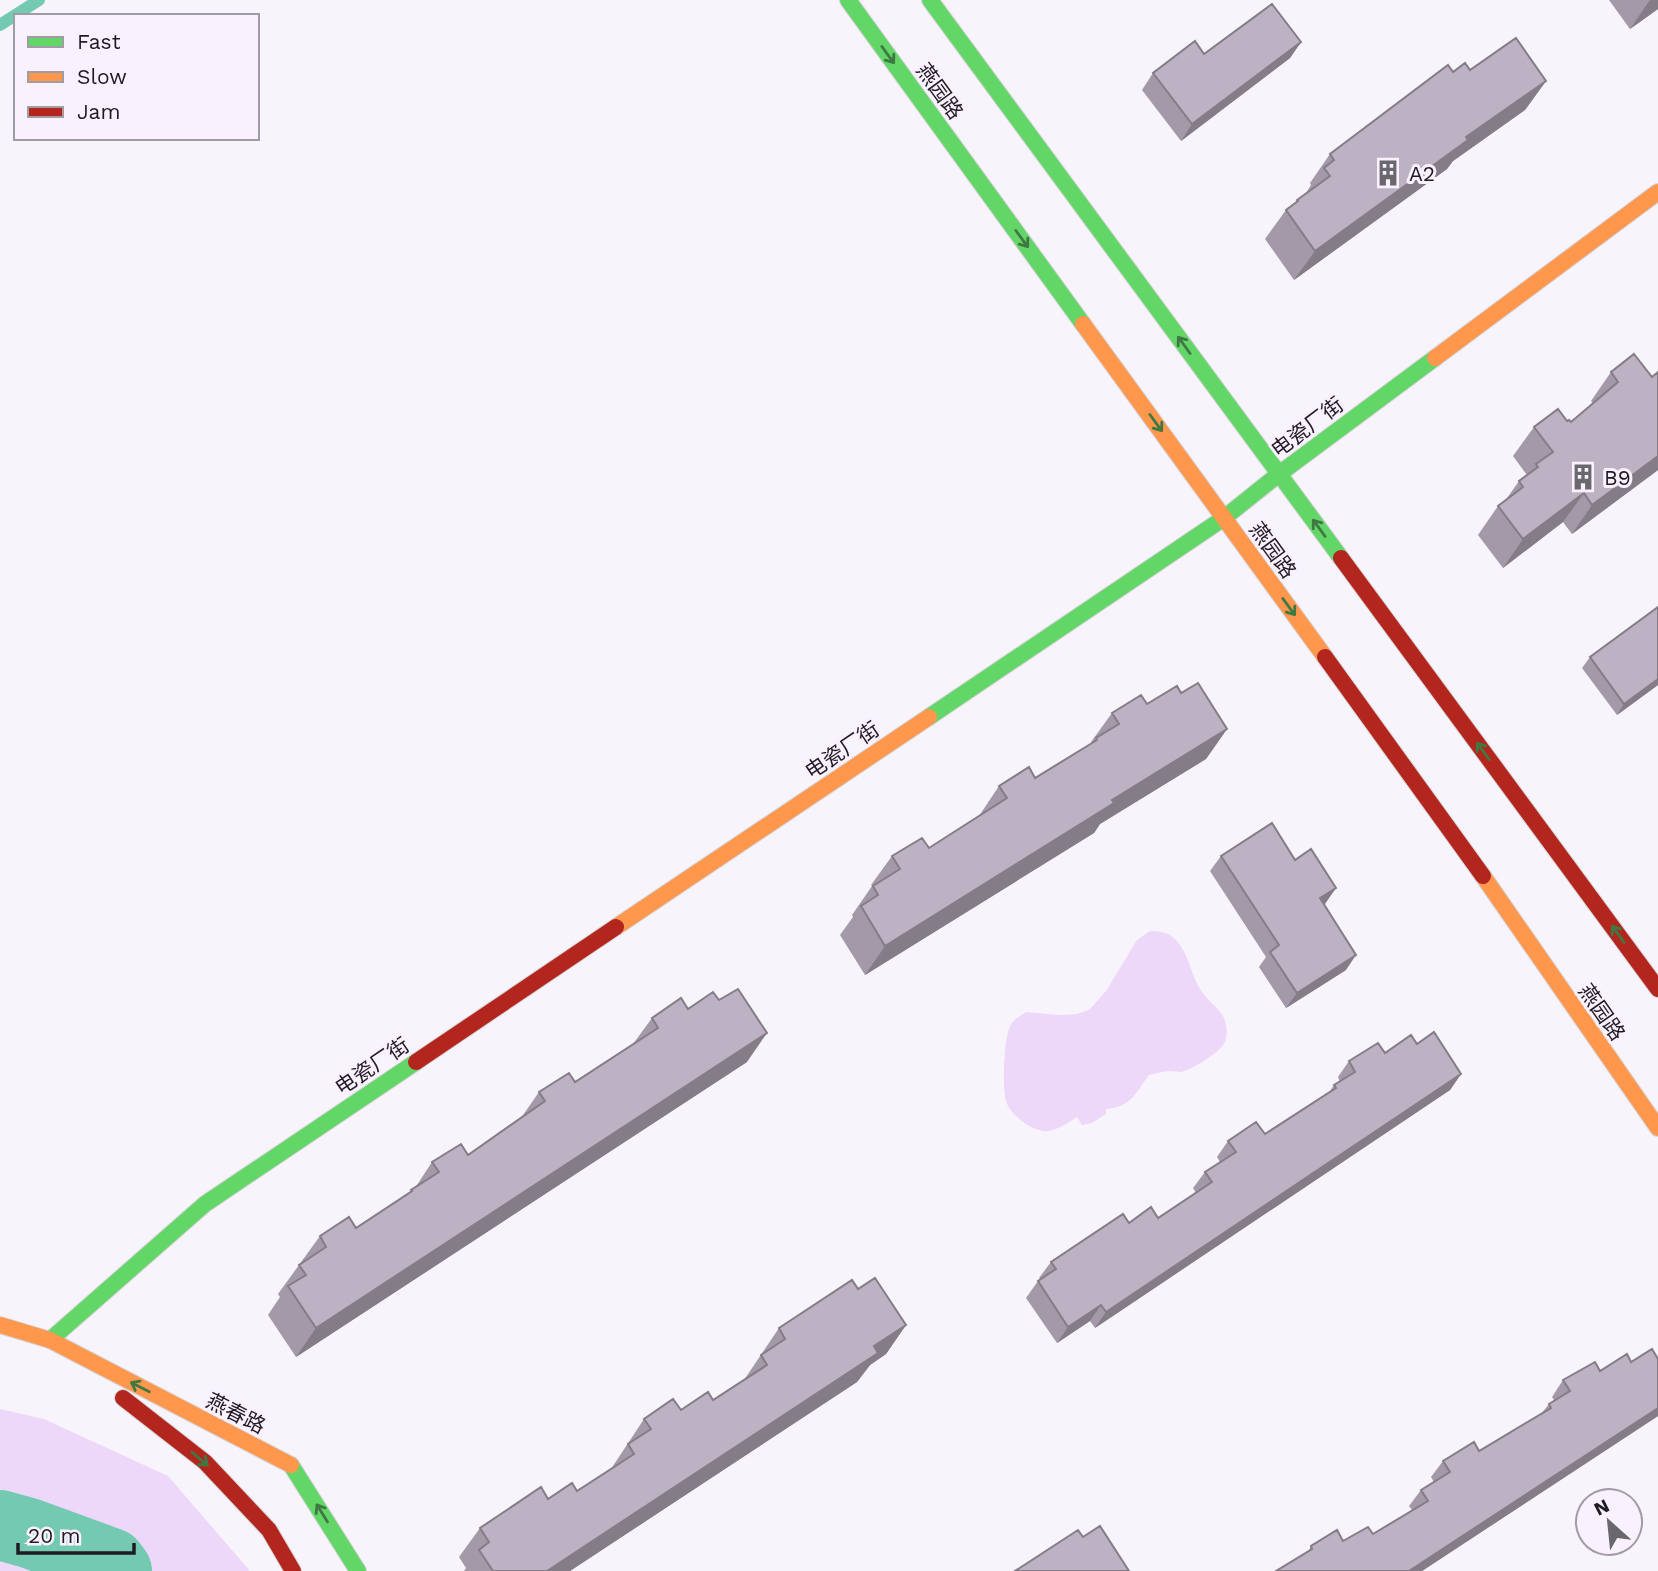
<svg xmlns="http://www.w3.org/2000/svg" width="1658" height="1571" viewBox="0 0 1658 1571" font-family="'Work Sans','Noto Sans SC',sans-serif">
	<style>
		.green { fill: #eed8fa }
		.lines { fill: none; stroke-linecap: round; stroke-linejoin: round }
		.stream { stroke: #74c9b1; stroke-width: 12 }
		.river { stroke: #74c9b1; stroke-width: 70 }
		.fast-casing { stroke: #d5d2d8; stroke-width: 18 }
		.slow-casing { stroke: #d5d2d8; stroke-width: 18 }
		.jam-casing { stroke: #d5d2d8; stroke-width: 18 }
		.fast { stroke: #63d668; stroke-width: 16 }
		.slow { stroke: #ff974d; stroke-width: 16 }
		.jam { stroke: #b3261e; stroke-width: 16 }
		.wall { fill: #a399a8 }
		.shaded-wall { fill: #847d88 }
		.building { fill: #bdb2c3; stroke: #847d88; stroke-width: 2 }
		.oneway { stroke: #407844 }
		.labels { text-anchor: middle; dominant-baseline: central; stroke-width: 6; stroke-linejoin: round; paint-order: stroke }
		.street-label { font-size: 21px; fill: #1e1b21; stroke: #f9f1fe }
		.poi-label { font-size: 21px; fill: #1e1b21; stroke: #f9f1fe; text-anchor: start }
	</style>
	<rect width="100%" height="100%" fill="#f8f4fb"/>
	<path class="green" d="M 1150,931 C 1160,931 1168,932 1175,939 C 1190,954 1190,975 1202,992 C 1208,1001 1218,1007 1223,1016 C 1227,1023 1228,1035 1225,1042 C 1221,1052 1191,1070 1181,1072 C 1177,1072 1174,1071 1170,1071 C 1163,1071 1155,1074 1149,1075 C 1135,1094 1131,1107 1106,1109 L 1106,1114 L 1092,1123 L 1082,1125 L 1077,1117 C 1069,1122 1058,1130 1048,1131 C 1033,1133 1010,1115 1006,1101 C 1002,1087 1004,1039 1010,1026 C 1014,1019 1020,1016 1026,1012 L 1060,1015 L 1077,1014 L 1089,1010 L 1106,991 L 1137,940 Z
		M 0,1409 L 44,1419 L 168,1476 L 250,1571 L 0,1571 Z"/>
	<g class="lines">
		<path class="stream" d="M 0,25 L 39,0"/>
		<path class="river" d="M 0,1525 L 29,1533 L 111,1563 L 117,1571"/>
		<g class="fast-casing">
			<path id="fast" d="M 848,0 L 1083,324
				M 930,0 L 1341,558
				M 929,717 L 1224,518 L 1279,474 L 1435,358
				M 50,1340 L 205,1204 L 416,1062
				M 291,1465 L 358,1571"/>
		</g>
		<g class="slow-casing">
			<path id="slow" d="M 1083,324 L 1325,657
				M 1435,358 L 1658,192
				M 1483,876 L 1658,1128
				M 616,927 L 929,717
				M 0,1325 L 50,1340 L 291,1465"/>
		</g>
		<g class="jam-casing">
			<path id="jam" d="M 1341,558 L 1658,989
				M 1325,657 L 1483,876
				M 416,1062 L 616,927
				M 123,1398 L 205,1462 L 269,1530 L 293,1571"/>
		</g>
		<use href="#fast" class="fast"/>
		<use href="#slow" class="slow"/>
		<use href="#jam" class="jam"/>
	</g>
	<path class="wall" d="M 1609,0 L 1658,0 L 1658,9 L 1630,29 Z
		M 1301,42 L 1290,58 L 1181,141 L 1142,90 L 1153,73 Z
		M 1453,72 L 1546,81 L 1525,110 L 1453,161 L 1447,169 L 1294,280 L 1265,239 L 1286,210 L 1306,193 L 1311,185 L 1310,183 L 1330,154 Z
		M 1634,354 L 1658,470 L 1572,534 L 1563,522 L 1503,568 L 1478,535 L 1498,506 L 1505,501 L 1519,481 L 1527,475 L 1513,456 L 1534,427 L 1571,422 L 1593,403 L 1591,401 L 1611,372 Z
		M 1658,607 L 1658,685 L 1617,715 L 1582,668 L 1590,657 Z
		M 1181,693 L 1227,729 L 1206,759 L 1100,824 L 1094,833 L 865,975 L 840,935 L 853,917 L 852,915 L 872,886 L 871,885 L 892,856 L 929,848 L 979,816 L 999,786 L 1035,778 L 1092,743 L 1091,742 L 1112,713 L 1147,704 Z
		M 1221,856 L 1295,860 L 1336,888 L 1324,904 L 1346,970 L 1286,1008 L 1259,967 L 1266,957 L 1210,871 Z
		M 688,1009 L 747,1062 L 296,1357 L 268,1315 L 280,1297 L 278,1294 L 320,1236 L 356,1228 L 409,1193 L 415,1188 L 432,1162 L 468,1155 L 521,1118 L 539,1092 L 575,1082 L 633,1044 L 652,1018 Z
		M 1417,1044 L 1461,1074 L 1450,1090 L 1095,1328 L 1090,1321 L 1057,1343 L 1026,1298 L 1038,1281 L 1040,1279 L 1039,1278 L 1051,1262 L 1129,1223 L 1158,1218 L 1196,1193 L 1193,1188 L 1205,1172 L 1220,1162 L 1217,1157 L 1228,1141 L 1265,1134 L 1330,1091 L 1334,1085 L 1340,1082 L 1338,1077 L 1349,1061 Z
		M 858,1289 L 906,1325 L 886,1354 L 870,1365 L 857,1382 L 570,1571 L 464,1571 L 466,1568 L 459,1557 L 480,1528 L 548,1499 L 577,1491 L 611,1469 L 644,1419 L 681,1410 L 713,1400 L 744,1380 L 779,1328 Z
		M 1658,1359 L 1658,1416 L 1422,1571 L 1308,1552 L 1311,1546 L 1343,1541 L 1373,1534 L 1412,1510 L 1409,1506 L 1421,1490 L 1434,1482 L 1431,1477 L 1443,1461 L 1479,1451 L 1541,1414 L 1549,1404 L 1554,1400 L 1552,1397 L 1563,1380 L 1631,1362 Z"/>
	<path class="shaded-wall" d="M 1650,0 L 1658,0 L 1658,9 L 1630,29 Z
		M 1301,42 L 1290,58 L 1181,141 L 1192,124 Z
		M 1546,81 L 1525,110 L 1453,161 L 1447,169 L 1294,280 L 1315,251 L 1466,137 Z
		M 1658,456 L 1658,470 L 1572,534 L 1592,505 Z
		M 1584,493 L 1563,522 L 1503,568 L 1523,539 Z
		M 1658,679 L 1658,685 L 1617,715 L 1624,704 Z
		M 1227,729 L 1206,759 L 1100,824 L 1094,833 L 865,975 L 885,946 L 1112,800 Z
		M 1336,888 L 1325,904 L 1310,914 L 1320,898 Z
		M 1356,955 L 1346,970 L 1286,1008 L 1297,993 Z
		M 767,1033 L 747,1062 L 296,1357 L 316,1328 Z
		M 1461,1074 L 1450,1090 L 1095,1328 L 1106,1312 Z
		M 1101,1305 L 1090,1321 L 1057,1343 L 1068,1327 Z
		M 906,1325 L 886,1354 L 870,1365 L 857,1382 L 570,1571 L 547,1571 Z
		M 1658,1408 L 1658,1416 L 1422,1571 L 1409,1571 Z"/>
	<path class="building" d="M 1272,4 L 1301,42 L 1192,124 L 1153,73 L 1195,41 L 1204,54 Z
		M 1516,38 L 1546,81 L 1466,137 L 1468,140 L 1315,251 L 1286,210 L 1298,201 L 1297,200 L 1330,176 L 1324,168 L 1334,160 L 1330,154 L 1448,65 L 1453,72 L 1465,63 L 1470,70 Z
		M 1634,354 L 1652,377 L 1658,372 L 1658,456 L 1592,505 L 1584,493 L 1523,539 L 1498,506 L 1523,487 L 1519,481 L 1538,467 L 1536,464 L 1553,452 L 1534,427 L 1558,409 L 1567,421 L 1569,420 L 1571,422 L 1618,382 L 1611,372 Z
		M 1658,607 L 1658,679 L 1624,704 L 1590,657 Z
		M 1198,683 L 1227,729 L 1112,800 L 1114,803 L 885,946 L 861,906 L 878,895 L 873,886 L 900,869 L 892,856 L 922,838 L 929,848 L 1007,798 L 999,786 L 1029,767 L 1035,778 L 1097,740 L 1096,738 L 1119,724 L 1112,713 L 1141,695 L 1147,704 L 1177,686 L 1181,693 Z
		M 1272,823 L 1295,860 L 1311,849 L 1336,888 L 1320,898 L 1356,955 L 1297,993 L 1270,952 L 1279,945 L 1221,856 Z
		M 738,989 L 767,1033 L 316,1328 L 288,1286 L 306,1275 L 299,1265 L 326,1247 L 320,1236 L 349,1217 L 356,1228 L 412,1191 L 411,1190 L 439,1172 L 432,1162 L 461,1144 L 468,1155 L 545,1101 L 539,1092 L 569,1073 L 575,1082 L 658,1028 L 652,1018 L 681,998 L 688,1009 L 713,992 L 719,1000 Z
		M 1434,1032 L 1461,1074 L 1106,1312 L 1101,1305 L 1068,1327 L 1038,1281 L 1056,1269 L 1051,1262 L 1123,1214 L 1129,1223 L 1151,1207 L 1158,1218 L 1212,1182 L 1205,1172 L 1236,1152 L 1228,1141 L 1256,1122 L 1265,1134 L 1336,1088 L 1334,1085 L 1355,1072 L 1349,1061 L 1378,1043 L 1385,1053 L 1411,1035 L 1417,1044 Z
		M 875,1278 L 906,1325 L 874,1346 L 878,1353 L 547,1571 L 493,1571 L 479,1550 L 489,1542 L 480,1528 L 541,1487 L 548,1499 L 572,1483 L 577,1491 L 634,1454 L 628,1444 L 651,1429 L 644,1419 L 673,1399 L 681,1410 L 708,1392 L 713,1400 L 767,1365 L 761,1355 L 785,1339 L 779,1328 L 852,1280 L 858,1289 Z
		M 1652,1349 L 1658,1359 L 1658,1408 L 1409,1571 L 1276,1571 L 1312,1549 L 1311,1546 L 1337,1530 L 1343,1541 L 1368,1527 L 1373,1534 L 1428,1501 L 1421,1490 L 1450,1472 L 1443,1461 L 1474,1442 L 1479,1451 L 1551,1408 L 1549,1404 L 1570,1391 L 1563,1380 L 1595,1362 L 1600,1371 L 1627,1354 L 1631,1362 Z
		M 1100,1526 L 1129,1571 L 1015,1571 L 1078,1530 L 1083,1537 Z"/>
	<defs><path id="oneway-shaft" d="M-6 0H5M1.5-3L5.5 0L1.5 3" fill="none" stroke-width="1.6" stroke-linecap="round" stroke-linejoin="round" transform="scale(1.75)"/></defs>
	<g class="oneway">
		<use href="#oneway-shaft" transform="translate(888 55) rotate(54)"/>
		<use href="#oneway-shaft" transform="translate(1022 239) rotate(54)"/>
		<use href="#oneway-shaft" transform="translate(1184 345) rotate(-126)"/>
		<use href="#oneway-shaft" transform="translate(1156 423) rotate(54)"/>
		<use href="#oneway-shaft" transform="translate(1319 528) rotate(-126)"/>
		<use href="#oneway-shaft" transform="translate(1289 607) rotate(54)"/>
		<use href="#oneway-shaft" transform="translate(1483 751) rotate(-126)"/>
		<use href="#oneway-shaft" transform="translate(1618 934) rotate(-126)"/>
		<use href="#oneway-shaft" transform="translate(140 1387) rotate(-153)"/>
		<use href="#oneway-shaft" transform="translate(200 1459) rotate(40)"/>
		<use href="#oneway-shaft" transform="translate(322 1513) rotate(-122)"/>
	</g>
	<defs>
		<g id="building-bare" transform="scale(2.1)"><path d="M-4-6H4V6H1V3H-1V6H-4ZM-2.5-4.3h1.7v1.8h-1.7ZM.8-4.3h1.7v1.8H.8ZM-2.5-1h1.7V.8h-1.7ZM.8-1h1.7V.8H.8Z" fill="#6a676d" stroke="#f9f1fe" stroke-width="2.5" paint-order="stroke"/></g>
	</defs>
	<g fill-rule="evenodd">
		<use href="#building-bare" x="1388" y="173"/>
		<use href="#building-bare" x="1583" y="477"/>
	</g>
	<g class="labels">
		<g class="street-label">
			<text transform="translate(940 91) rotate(54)">燕园路</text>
			<text transform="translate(1307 427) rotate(-37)">电瓷厂街</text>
			<text transform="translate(1273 550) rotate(54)">燕园路</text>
			<text transform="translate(842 750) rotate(-34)">电瓷厂街</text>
			<text transform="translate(1602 1012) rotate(55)">燕园路</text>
			<text transform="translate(372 1066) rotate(-34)">电瓷厂街</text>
			<text transform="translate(236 1413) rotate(27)">燕春路</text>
		</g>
		<g class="poi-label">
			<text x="1409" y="173">A2</text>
			<text x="1604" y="477">B9</text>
		</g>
	</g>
	<rect x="14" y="14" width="245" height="126" fill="#f9f1fe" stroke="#a19ba6" stroke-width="2"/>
	<rect x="28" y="37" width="35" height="10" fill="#63d668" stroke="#a19ba6" stroke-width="2"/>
	<text x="77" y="49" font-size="21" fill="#1e1b21">Fast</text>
	<rect x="28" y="72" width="35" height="10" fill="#ff974d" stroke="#a19ba6" stroke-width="2"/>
	<text x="77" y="84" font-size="21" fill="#1e1b21">Slow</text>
	<rect x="28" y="107" width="35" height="10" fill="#b3261e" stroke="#a19ba6" stroke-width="2"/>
	<text x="77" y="119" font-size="21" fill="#1e1b21">Jam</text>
	<g transform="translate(1609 1522) rotate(333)"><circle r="33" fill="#f9f1fe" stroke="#a19ba6" stroke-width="2"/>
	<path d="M0-5L12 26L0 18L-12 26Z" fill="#6a676d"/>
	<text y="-10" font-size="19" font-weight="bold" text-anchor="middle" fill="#1e1b21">N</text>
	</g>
	<path d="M18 1543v10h116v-10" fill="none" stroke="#1e1b21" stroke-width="3.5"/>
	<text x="28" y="1543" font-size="21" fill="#1e1b21" stroke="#f9f1fe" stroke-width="5" paint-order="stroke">20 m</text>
</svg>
